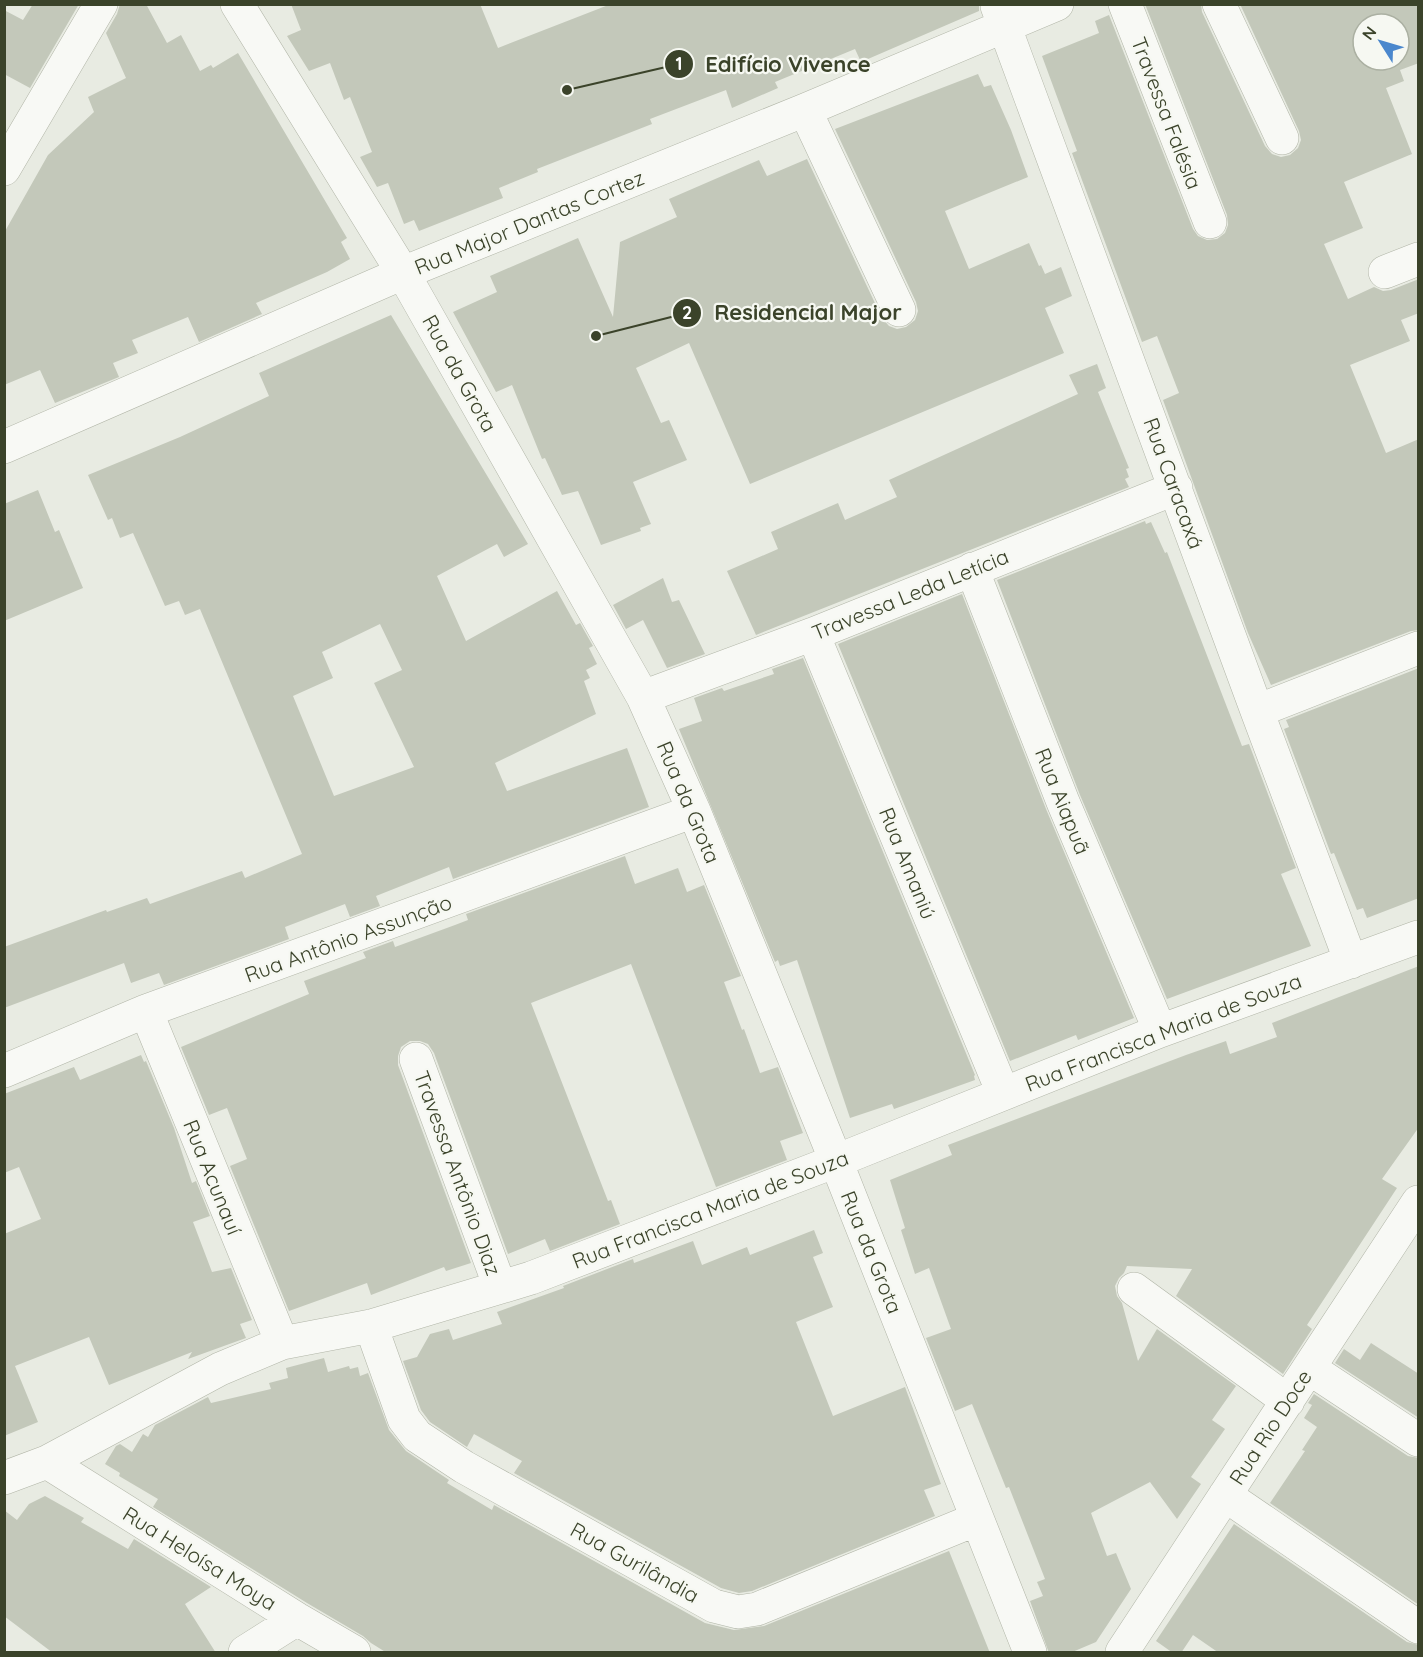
<svg xmlns="http://www.w3.org/2000/svg" width="1423" height="1657" viewBox="0 0 1423 1657" font-family="Quicksand,sans-serif">
	<style>
		.building { fill: #c3c8ba; fill-rule: evenodd }
		.lines { fill: none; stroke-linecap: round; stroke-linejoin: round }
		.minor-casing { stroke: #b1b5a7; stroke-width: 34 }
		.minor { stroke: #f8f9f5; stroke-width: 33 }
		.labels { text-anchor: middle; dominant-baseline: central; stroke-width: 4.5; stroke-linejoin: round; paint-order: stroke }
		.street-label { font-size: 21px; fill: #3b432a; stroke: #f6f8f2 }
		.leader { fill: none; stroke: #3b432a; stroke-width: 2 }
		.callout-dot { fill: #3b432a; stroke: #f6f8f2; stroke-width: 2 }
		.mark-label { font-size: 18px; text-anchor: middle; font-weight: bold; fill: #fff }
		.callout-label { font-size: 22px; text-anchor: middle; font-weight: bold; fill: #3b432a; stroke: #f6f8f2; stroke-width: 4.5; stroke-linejoin: round; paint-order: stroke }
	</style>
	<rect width="100%" height="100%" fill="#e8ebe2"/>
	<path class="building" d="M 33,4 L 79,4 L 30,88 L 4,74 L 4,10 L 23,20 Z
		M 120,4 L 146,4 L 167,43 L 181,35 L 200,71 L 211,65 L 213,68 L 238,53 L 347,238 L 341,242 L 350,259 L 327,272 L 256,303 L 262,314 L 199,342 L 188,317 L 132,340 L 138,353 L 113,363 L 119,377 L 55,403 L 40,370 L 4,385 L 4,233 L 48,155 L 94,112 L 88,97 L 126,78 L 106,33 L 117,14 Z
		M 291,4 L 480,4 L 498,48 L 611,4 L 979,4 L 979,11 L 861,62 L 855,49 L 775,82 L 778,88 L 732,108 L 726,90 L 650,119 L 652,124 L 537,169 L 538,172 L 499,188 L 503,198 L 419,231 L 414,220 L 404,224 L 388,183 L 377,187 L 360,157 L 372,152 L 350,97 L 344,100 L 330,63 L 309,71 L 287,36 L 301,30 Z
		M 1145,4 L 1201,4 L 1202,12 L 1265,146 L 1272,154 L 1281,157 L 1290,155 L 1298,148 L 1301,140 L 1299,131 L 1240,4 L 1419,4 L 1419,63 L 1400,70 L 1404,81 L 1386,88 L 1412,154 L 1344,182 L 1363,228 L 1324,244 L 1348,299 L 1374,287 L 1383,291 L 1391,290 L 1419,279 L 1419,313 L 1401,320 L 1410,341 L 1350,365 L 1386,453 L 1419,439 L 1419,630 L 1411,631 L 1271,685 L 1248,633 L 1163,400 L 1179,393 L 1157,336 L 1142,342 L 1072,153 L 1077,151 L 1042,56 L 1099,33 L 1095,21 L 1109,15 L 1193,229 L 1198,236 L 1207,240 L 1217,239 L 1225,233 L 1228,225 L 1227,215 ZM 1363,24 L 1399,24 L 1399,60 L 1363,60 Z
		M 978,74 L 984,87 L 991,85 L 1011,130 L 1028,177 L 945,211 L 969,269 L 1029,243 L 1039,266 L 1041,265 L 1045,274 L 1061,267 L 1072,296 L 1045,308 L 1064,353 L 750,484 L 689,343 L 636,368 L 661,423 L 669,420 L 687,460 L 633,482 L 651,524 L 640,528 L 641,531 L 601,545 L 578,491 L 562,495 L 545,458 L 542,459 L 512,385 L 496,392 L 453,312 L 497,292 L 490,276 L 578,238 L 613,317 L 620,242 L 677,217 L 669,199 L 759,160 L 767,176 L 807,159 L 882,318 L 889,326 L 897,329 L 906,327 L 915,320 L 918,311 L 916,302 L 835,129 Z
		M 391,315 L 528,544 L 504,557 L 497,544 L 437,576 L 466,641 L 557,591 L 576,625 L 580,623 L 593,646 L 589,648 L 597,664 L 586,670 L 590,678 L 584,681 L 596,714 L 495,763 L 507,791 L 627,748 L 649,807 L 453,879 L 449,867 L 376,896 L 380,906 L 350,917 L 345,904 L 285,927 L 289,939 L 164,985 L 159,973 L 131,983 L 124,963 L 4,1008 L 4,947 L 106,910 L 107,912 L 147,898 L 150,904 L 242,871 L 245,878 L 302,854 L 200,609 L 185,615 L 179,601 L 165,606 L 133,533 L 120,538 L 112,518 L 108,520 L 88,475 L 180,437 L 269,396 L 259,373 ZM 380,624 L 402,670 L 374,683 L 414,767 L 334,796 L 293,696 L 333,678 L 322,652 Z
		M 1097,364 L 1106,388 L 1098,392 L 1129,468 L 1126,469 L 1129,477 L 1125,479 L 1129,487 L 756,635 L 727,571 L 778,549 L 771,532 L 838,503 L 845,520 L 897,497 L 889,480 L 1078,394 L 1069,375 Z
		M 38,490 L 55,532 L 59,530 L 83,588 L 4,621 L 4,504 Z
		M 1145,521 L 1146,524 L 1151,522 L 1165,553 L 1167,552 L 1242,746 L 1249,744 L 1296,868 L 1281,874 L 1311,946 L 1167,999 L 1080,795 L 997,580 Z
		M 663,578 L 672,602 L 679,600 L 705,654 L 667,668 L 643,620 L 626,629 L 613,605 Z
		M 962,594 L 1046,809 L 1134,1018 L 1078,1040 L 1076,1035 L 1010,1061 L 838,644 Z
		M 803,658 L 975,1075 L 974,1076 L 975,1080 L 894,1109 L 892,1104 L 850,1118 L 797,960 L 780,966 L 778,960 L 775,962 L 679,729 L 702,721 L 694,698 L 722,688 L 724,691 L 774,674 L 772,669 Z
		M 1419,668 L 1419,898 L 1367,918 L 1363,908 L 1357,910 L 1334,853 L 1331,854 L 1284,729 L 1289,727 L 1286,720 Z
		M 625,856 L 635,884 L 678,868 L 687,892 L 704,885 L 741,976 L 724,982 L 742,1030 L 744,1029 L 760,1073 L 778,1067 L 803,1133 L 780,1141 L 787,1160 L 716,1187 L 631,964 L 531,1003 L 608,1201 L 611,1200 L 620,1224 L 550,1251 L 545,1239 L 508,1254 L 434,1053 L 428,1044 L 420,1041 L 410,1041 L 401,1047 L 398,1056 L 398,1065 L 471,1263 L 446,1271 L 444,1267 L 371,1295 L 367,1283 L 289,1311 L 230,1166 L 247,1159 L 227,1108 L 209,1115 L 181,1047 L 309,994 L 304,981 L 366,958 L 363,952 L 393,941 L 395,947 L 455,925 L 468,920 L 466,914 Z
		M 1419,966 L 1419,1127 L 1382,1179 L 1397,1188 L 1307,1325 L 1312,1329 L 1283,1374 L 1176,1296 L 1192,1269 L 1127,1266 L 1124,1273 L 1119,1278 L 1115,1286 L 1117,1296 L 1122,1303 L 1138,1361 L 1157,1329 L 1236,1386 L 1212,1420 L 1225,1429 L 1191,1477 L 1201,1484 L 1177,1519 L 1150,1482 L 1091,1513 L 1107,1556 L 1116,1553 L 1131,1589 L 1096,1642 L 1070,1653 L 1049,1653 L 1030,1601 L 1043,1596 L 1037,1582 L 1045,1579 L 1009,1487 L 1006,1488 L 972,1404 L 955,1411 L 926,1338 L 951,1329 L 929,1268 L 915,1274 L 901,1230 L 905,1228 L 890,1180 L 952,1155 L 948,1145 L 1186,1055 L 1226,1041 L 1230,1054 L 1277,1037 L 1272,1023 Z
		M 141,1055 L 144,1062 L 146,1061 L 174,1128 L 192,1183 L 196,1181 L 210,1216 L 193,1222 L 212,1272 L 231,1268 L 252,1320 L 240,1324 L 246,1338 L 188,1359 L 192,1352 L 109,1385 L 89,1337 L 15,1366 L 38,1422 L 4,1436 L 4,1234 L 41,1219 L 19,1167 L 4,1173 L 4,1094 L 74,1067 L 80,1080 Z
		M 814,1230 L 823,1253 L 813,1257 L 833,1307 L 796,1322 L 833,1416 L 905,1387 L 941,1484 L 924,1490 L 935,1516 L 752,1591 L 739,1593 L 721,1588 L 514,1473 L 522,1461 L 474,1434 L 467,1447 L 430,1422 L 421,1410 L 403,1361 L 417,1357 L 430,1334 L 449,1329 L 453,1340 L 502,1324 L 497,1312 L 564,1288 L 563,1286 L 633,1259 L 634,1263 L 693,1241 L 702,1265 L 747,1247 L 750,1255 Z
		M 1371,1343 L 1419,1374 L 1419,1418 L 1335,1363 L 1344,1349 L 1360,1360 Z
		M 324,1358 L 328,1372 L 349,1366 L 350,1369 L 358,1367 L 360,1376 L 368,1373 L 389,1430 L 406,1451 L 449,1480 L 447,1483 L 492,1510 L 494,1505 L 705,1623 L 734,1630 L 764,1626 L 949,1551 L 990,1653 L 387,1653 L 371,1643 L 363,1636 L 307,1603 L 153,1507 L 158,1499 L 119,1476 L 120,1473 L 105,1464 L 116,1446 L 120,1444 L 132,1452 L 143,1434 L 148,1437 L 155,1425 L 208,1397 L 211,1403 L 271,1389 L 269,1383 L 288,1378 L 286,1368 Z
		M 1314,1394 L 1408,1456 L 1419,1458 L 1419,1605 L 1270,1503 L 1305,1451 L 1302,1450 L 1317,1427 L 1304,1418 L 1312,1405 L 1308,1403 Z
		M 45,1496 L 84,1518 L 81,1522 L 128,1549 L 134,1539 L 211,1587 L 185,1604 L 216,1653 L 53,1653 L 4,1616 L 4,1510 L 17,1520 L 29,1504 Z
		M 1234,1524 L 1407,1642 L 1419,1645 L 1419,1653 L 1219,1653 L 1193,1635 L 1181,1653 L 1173,1653 L 1156,1641 Z"/>
	<g class="lines">
		<g class="minor-casing">
			<path id="minor" d="M 237,4 L 403,273 L 643,697 L 694,811 L 836,1161 L 1030,1652
				M 1125,4 L 1210,222
				M 1219,4 L 1282,138
				M 997,6 L 1257,711 L 1351,962
				M 805,110 L 899,310
				M 4,169 L 101,4
				M 1385,272 L 1418,259
				M 4,447 L 403,273 L 805,110 L 1057,4
				M 972,569 L 1063,802 L 1160,1031
				M 813,634 L 1003,1093
				M 643,697 L 813,634 L 1176,488
				M 1257,711 L 1418,648
				M 146,1011 L 282,1343
				M 416,1059 L 500,1287
				M 4,1071 L 146,1011 L 694,811
				M 1134,1289 L 1288,1401
				M 371,1326 L 404,1419 L 417,1436 L 464,1467 L 714,1606 L 738,1612 L 757,1609 L 977,1519
				M 1309,1368 L 1418,1440
				M 47,1462 L 297,1619 L 354,1652
				M 4,1478 L 47,1462 L 220,1369 L 282,1343 L 371,1326 L 531,1278 L 836,1161 L 1160,1031 L 1418,937
				M 1225,1495 L 1418,1627
				M 245,1652 L 297,1619
				M 1122,1652 L 1418,1202"/>
		</g>
		<use href="#minor" class="minor"/>
	</g>
	<g class="labels">
		<g class="street-label">
			<text transform="translate(1167 113) rotate(69)">Travessa Falésia</text>
			<text transform="translate(529 222) rotate(-22)">Rua Major Dantas Cortez</text>
			<text transform="translate(460 373) rotate(61)">Rua da Grota</text>
			<text transform="translate(1174 483) rotate(70)">Rua Caracaxá</text>
			<text transform="translate(910 594) rotate(-22)">Travessa Leda Letícia</text>
			<text transform="translate(1063 801) rotate(68)">Rua Aiapuã</text>
			<text transform="translate(689 802) rotate(67)">Rua da Grota</text>
			<text transform="translate(908 863) rotate(68)">Rua Amaniú</text>
			<text transform="translate(348 938) rotate(-20)">Rua Antônio Assunção</text>
			<text transform="translate(1163 1032) rotate(-21)">Rua Francisca Maria de Souza</text>
			<text transform="translate(458 1173) rotate(70)">Travessa Antônio Diaz</text>
			<text transform="translate(213 1177) rotate(68)">Rua Acunauí</text>
			<text transform="translate(710 1209) rotate(-21)">Rua Francisca Maria de Souza</text>
			<text transform="translate(872 1252) rotate(68)">Rua da Grota</text>
			<text transform="translate(1270 1427) rotate(-57)">Rua Rio Doce</text>
			<text transform="translate(200 1558) rotate(32)">Rua Heloísa Moya</text>
			<text transform="translate(635 1562) rotate(29)">Rua Gurilândia</text>
		</g>
	</g>
	<path class="leader" d="M567 90L679 64M596 336L687 313"/>
	<g class="callout-dot">
		<circle cx="567" cy="90" r="6"/>
		<circle cx="596" cy="336" r="6"/>
		<circle cx="679" cy="64" r="15"/>
		<circle cx="687" cy="313" r="15"/>
	</g>
	<g class="mark-label">
		<text x="679" y="70">1</text>
		<text x="687" y="319">2</text>
	</g>
	<g class="callout-label">
		<text x="788" y="72">Edifício Vivence</text>
		<text x="808" y="320">Residencial Major</text>
	</g>
	<rect width="1423" height="1657" fill="none" stroke="#3b432a" stroke-width="12"/>
	<g transform="translate(1381 42) rotate(307)"><circle r="28" fill="#f6f8f2" stroke="#abb0a2" stroke-width="1.5"/>
	<path d="M0-4.5L10 22L0 15L-10 22Z" fill="#4a87cd"/>
	<text y="-9" font-size="16" font-weight="bold" text-anchor="middle" fill="#3b432a">N</text>
	</g>
</svg>
